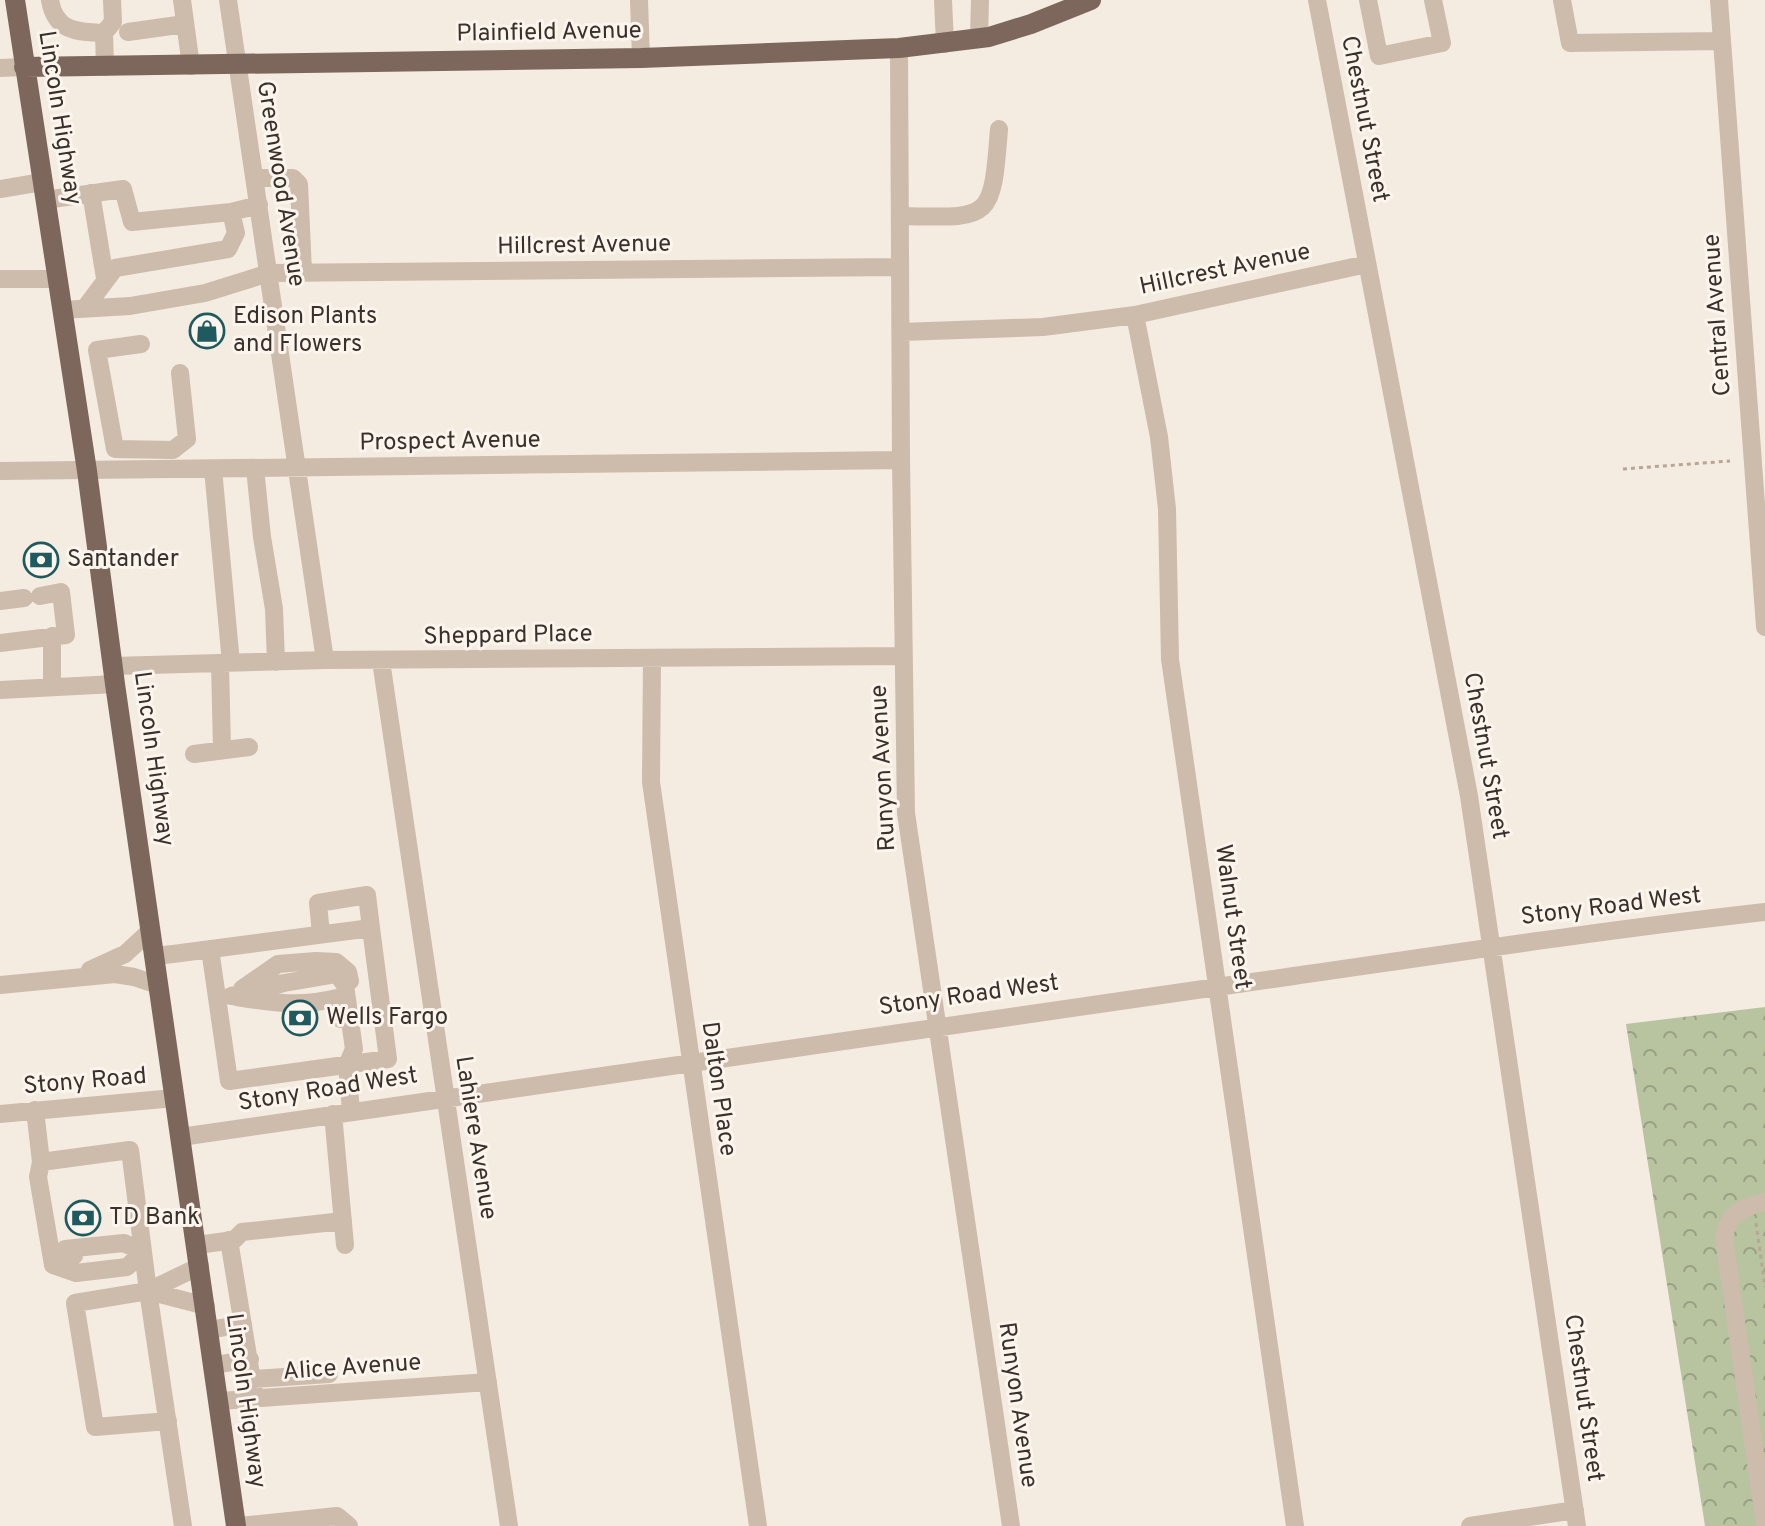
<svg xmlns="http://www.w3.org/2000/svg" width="1765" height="1526" viewBox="0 0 1765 1526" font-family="Overpass,sans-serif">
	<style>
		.forest { fill: url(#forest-crowns) }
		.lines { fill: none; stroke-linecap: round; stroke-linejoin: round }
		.path { stroke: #b9a596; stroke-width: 3; stroke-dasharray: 4 4; stroke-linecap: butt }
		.minor { stroke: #cdbbac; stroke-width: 18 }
		.major { stroke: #7d675c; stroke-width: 20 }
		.labels { text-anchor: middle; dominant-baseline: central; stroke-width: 6; stroke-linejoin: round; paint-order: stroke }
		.street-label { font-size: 24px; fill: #3b302b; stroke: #fbf5ee }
		.poi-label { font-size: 24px; fill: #3b302b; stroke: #fbf5ee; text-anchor: start }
	</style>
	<defs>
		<pattern id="forest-crowns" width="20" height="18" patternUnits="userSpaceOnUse" patternTransform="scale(2)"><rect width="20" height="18" fill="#b8c4a0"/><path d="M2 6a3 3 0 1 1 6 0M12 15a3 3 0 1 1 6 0" fill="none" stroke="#97a083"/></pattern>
	</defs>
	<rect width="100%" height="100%" fill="#f4ebe1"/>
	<path class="forest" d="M 1765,1007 L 1765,1526 L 1705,1526 L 1626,1024 Z"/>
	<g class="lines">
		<path class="path" d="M 1623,469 L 1730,461
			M 1756,1223 L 1765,1287"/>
		<path class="minor" d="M 50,0 C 55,31 76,32 104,33 L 105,67
			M 182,0 L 191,66
			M 228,0 L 325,660
			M 639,0 L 641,58
			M 943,0 L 945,44
			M 1317,0 L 1469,796 L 1577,1526
			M 1368,0 L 1379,56 L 1442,43 L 1433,0
			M 1562,0 L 1570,43 L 1721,41
			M 1719,0 L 1765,627
			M 128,32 L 185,24
			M 104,33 L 113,22 L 112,0
			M 979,38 L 980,0
			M 899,48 L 901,460 L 906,813 L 1011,1526
			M 0,68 L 24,67
			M 254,178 L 293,178 L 299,184 L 303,272
			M 0,189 L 42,182
			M 91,193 L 105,278
			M 45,200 L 123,189 L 132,222 L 231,212
			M 900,216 C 991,218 992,222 999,129
			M 0,279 L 57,279
			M 85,308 L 115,268 L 228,249 L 236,233 L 231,212 L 259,205
			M 62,310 L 130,306 L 205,293 L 269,273 L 900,267
			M 1135,315 L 1159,437 L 1167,509 L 1170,659 L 1295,1526
			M 901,332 L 1043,327 L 1135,315 L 1367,264
			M 141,344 L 97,350 L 115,449 L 173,450 L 187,439 L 180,373
			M 255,468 L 262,537 L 274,609 L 276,662
			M 213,469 L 231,663
			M 0,471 L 901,460
			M 0,601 L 24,598
			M 52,636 L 52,687
			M 0,643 L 66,635 L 61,592 L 40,596
			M 652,658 L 651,782 L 758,1526
			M 381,661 L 509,1526
			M 220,663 L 222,750
			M 113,666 L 325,660 L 903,656
			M 0,690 L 115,684
			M 194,754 L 249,747
			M 210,949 L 229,1081 L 388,1059 L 371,928
			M 155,956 L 173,954 L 371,928 L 367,895 L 318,903 L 321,934
			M 90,970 L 125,954 L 151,930
			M 0,985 L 115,974 L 134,977 L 158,985
			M 242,989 L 278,964 L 316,961 L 336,962 L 348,972 L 350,981
			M 231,996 L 284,983 L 337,974 L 345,985 L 354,1049 L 347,1065 L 351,1111
			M 237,997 C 273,1003 302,1007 337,998 L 341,1019
			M 35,1110 L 41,1162 L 130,1150 L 148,1291 L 183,1526
			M 0,1114 L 174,1098
			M 333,1114 L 345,1245
			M 181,1137 C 531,1083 881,1034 1231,985 C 1409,960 1586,932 1765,912
			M 41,1162 L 38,1177 L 53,1265 L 74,1256
			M 1765,1202 C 1742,1208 1728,1212 1724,1238 L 1765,1525
			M 229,1240 L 255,1399
			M 197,1245 L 234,1240 L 242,1232 L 343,1221
			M 62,1253 L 65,1249 L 124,1243 L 143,1252
			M 53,1265 L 76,1273 L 127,1267 L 143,1252
			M 200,1266 L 148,1291 L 206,1306
			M 148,1291 L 75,1303 L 95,1427 L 168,1421
			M 209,1330 L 243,1324
			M 215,1365 L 250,1359
			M 253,1379 L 329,1374
			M 220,1401 L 488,1382
			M 240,1526 L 337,1516 L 349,1526
			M 1470,1526 L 1575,1510"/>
		<path class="major" d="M 15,0 L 87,471 L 115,684 L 236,1526
			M 24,67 L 641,58 L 899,48 L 989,37 L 1031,24 L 1091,0"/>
	</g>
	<defs>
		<g id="shop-ring" transform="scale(1.8)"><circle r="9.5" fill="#fbf5ee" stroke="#1f5a5e" stroke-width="1.5"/><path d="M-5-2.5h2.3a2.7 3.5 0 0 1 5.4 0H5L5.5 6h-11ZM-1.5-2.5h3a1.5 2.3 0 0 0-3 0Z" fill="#1f5a5e"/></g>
		<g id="bank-ring" transform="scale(1.8)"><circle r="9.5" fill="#fbf5ee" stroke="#1f5a5e" stroke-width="1.5"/><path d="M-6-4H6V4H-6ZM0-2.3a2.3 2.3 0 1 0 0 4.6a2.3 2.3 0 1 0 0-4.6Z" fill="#1f5a5e"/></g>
	</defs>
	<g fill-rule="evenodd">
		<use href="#shop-ring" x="207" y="331"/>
		<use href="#bank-ring" x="41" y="560"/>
		<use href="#bank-ring" x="300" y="1018"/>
		<use href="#bank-ring" x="83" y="1218"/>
	</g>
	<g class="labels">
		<g class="street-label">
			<text transform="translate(549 33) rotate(-1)">Plainfield Avenue</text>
			<text transform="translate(59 118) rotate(81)">Lincoln Highway</text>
			<text transform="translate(1364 119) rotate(79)">Chestnut Street</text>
			<text transform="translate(280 184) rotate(81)">Greenwood Avenue</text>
			<text transform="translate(584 246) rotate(-1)">Hillcrest Avenue</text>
			<text transform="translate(1225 270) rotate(-12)">Hillcrest Avenue</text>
			<text transform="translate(1718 315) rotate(-94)">Central Avenue</text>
			<text transform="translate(450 442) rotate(-1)">Prospect Avenue</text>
			<text transform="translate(508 636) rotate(-1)">Sheppard Place</text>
			<text transform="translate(1485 756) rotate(80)">Chestnut Street</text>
			<text transform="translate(153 759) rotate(82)">Lincoln Highway</text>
			<text transform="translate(884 768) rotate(-93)">Runyon Avenue</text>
			<text transform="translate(1611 907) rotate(-7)">Stony Road West</text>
			<text transform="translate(1232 917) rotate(82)">Walnut Street</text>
			<text transform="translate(969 996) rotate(-8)">Stony Road West</text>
			<text transform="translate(85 1082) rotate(-5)">Stony Road</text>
			<text transform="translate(718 1089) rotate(82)">Dalton Place</text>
			<text transform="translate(328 1090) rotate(-9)">Stony Road West</text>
			<text transform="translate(475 1138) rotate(81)">Lahiere Avenue</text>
			<text transform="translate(352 1368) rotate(-4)">Alice Avenue</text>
			<text transform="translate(1583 1398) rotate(82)">Chestnut Street</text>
			<text transform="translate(245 1401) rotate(82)">Lincoln Highway</text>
			<text transform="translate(1017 1405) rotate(82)">Runyon Avenue</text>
		</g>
		<g class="poi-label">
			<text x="233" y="317">Edison Plants<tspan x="233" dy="28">and Flowers</tspan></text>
			<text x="67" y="560">Santander</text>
			<text x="326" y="1018">Wells Fargo</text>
			<text x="109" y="1218">TD Bank</text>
		</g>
	</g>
</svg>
